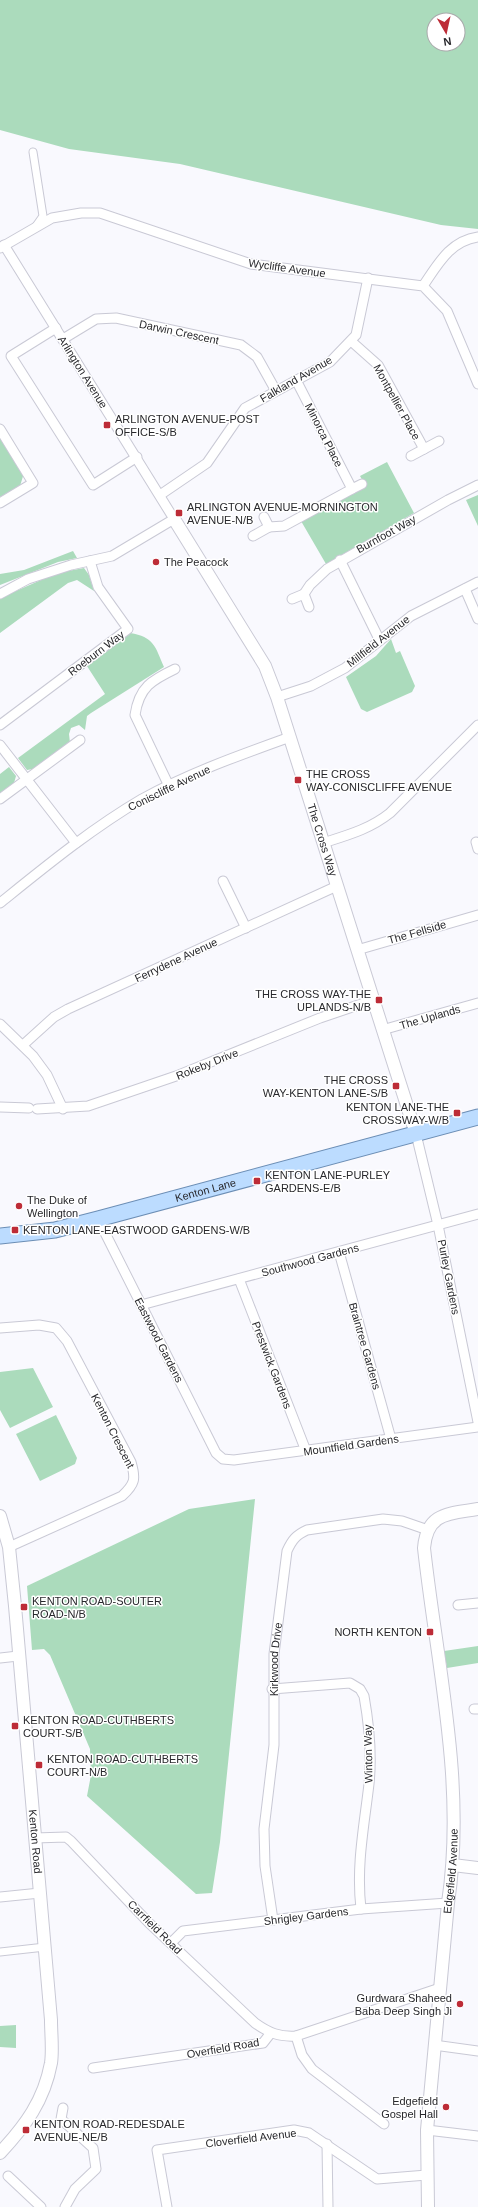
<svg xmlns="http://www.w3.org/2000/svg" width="478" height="2207" viewBox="0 0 478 2207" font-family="Helvetica,sans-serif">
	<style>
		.green { fill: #abdbbc; fill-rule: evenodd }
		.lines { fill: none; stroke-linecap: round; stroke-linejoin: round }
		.pedestrian-casing { stroke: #c9c9d5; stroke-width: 9 }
		.minor-casing { stroke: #c9c9d5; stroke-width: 11 }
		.tertiary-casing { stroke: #c9c9d5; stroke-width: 14 }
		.primary-casing { stroke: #6c8eb5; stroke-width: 17 }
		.pedestrian { stroke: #fff; stroke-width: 7 }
		.minor { stroke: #fff; stroke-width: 9 }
		.tertiary { stroke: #fff; stroke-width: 12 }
		.primary { stroke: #bcdcff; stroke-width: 15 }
		.poi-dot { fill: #bd2c37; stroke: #fff; stroke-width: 1.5 }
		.labels { text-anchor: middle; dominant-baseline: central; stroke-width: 3; stroke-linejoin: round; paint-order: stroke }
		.street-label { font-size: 11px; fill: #28282c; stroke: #fff }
		.poi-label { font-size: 11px; fill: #28282c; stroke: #fff; text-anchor: start }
	</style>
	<rect width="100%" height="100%" fill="#f9f9fe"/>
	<path class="green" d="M 0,0 L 478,0 L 478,229 L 441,225 L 180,164 L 69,149 L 0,130 ZM 434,20 L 458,20 L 458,44 L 434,44 Z
		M 0,433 L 24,473 L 20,486 L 0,497 Z
		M 387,462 L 414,513 L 326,564 L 301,521 L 365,485 L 360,476 Z
		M 478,495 L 478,526 L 466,500 Z
		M 73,551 L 77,558 L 58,562 L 0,585 L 0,574 L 24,570 Z
		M 84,568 L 89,575 L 94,591 L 77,580 L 68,583 L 0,633 L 0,598 L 57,573 Z
		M 130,633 C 154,637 155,646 164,667 L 91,713 L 87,716 L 85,730 L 79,725 L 71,728 L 69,734 L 70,743 L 33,769 L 27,770 L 18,758 L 105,694 L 85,663 Z
		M 391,639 L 396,653 L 400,651 L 415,686 L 412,692 L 367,712 L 361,709 L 346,677 L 376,656 Z
		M 9,767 L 16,776 L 14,783 L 0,793 L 0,774 Z
		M 33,1368 L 53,1407 L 10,1428 L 0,1410 L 0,1372 Z
		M 56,1415 L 77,1458 L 75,1464 L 40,1481 L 16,1434 Z
		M 255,1499 L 220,1842 L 212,1893 L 196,1894 L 87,1796 L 91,1775 L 90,1749 L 50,1655 L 44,1649 L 32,1650 L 27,1586 L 189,1509 Z
		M 478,1646 L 478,1663 L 447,1668 L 444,1651 Z
		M 16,2025 L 16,2048 L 0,2047 L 0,2026 Z"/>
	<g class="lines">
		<g class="pedestrian-casing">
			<path id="pedestrian" d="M 33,152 L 43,216 L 36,226
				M 0,1952 L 45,1947"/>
		</g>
		<g class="minor-casing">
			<g id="minor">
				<path d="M 0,248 L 52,218 L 81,213 L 100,213 L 251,264 L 423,286 L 447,311 L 478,384"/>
				<path d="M 423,286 C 438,264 450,241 478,237"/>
				<path d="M 56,328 L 11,356 L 93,485 L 137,457"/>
				<path d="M 63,339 L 96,319 L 116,318 L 241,345 L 257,357 L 276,391"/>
				<path d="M 351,341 L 378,365 L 424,449"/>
				<path d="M 0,429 L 33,483 L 0,503"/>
				<path d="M 411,456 L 439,441"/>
				<path d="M 352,489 L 362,484"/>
				<path d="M 160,495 L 207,463 L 245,408 L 330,362 L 356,335 L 368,278"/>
				<path d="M 269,527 L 284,526 L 352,489 L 296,380"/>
				<path d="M 253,536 L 269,527 L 264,517"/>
				<path d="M 340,560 L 379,639"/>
				<path d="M 465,589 L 478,619"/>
				<path d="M 0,594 L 28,579 L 71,565 L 112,556 L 174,519 L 4,245"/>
				<path d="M 304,594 L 310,585 L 327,569 L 448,500 L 478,485"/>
				<path d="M 292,599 L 304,594 L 309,607"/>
				<path d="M 277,697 L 311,686 L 345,668 L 411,616 L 478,582"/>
				<path d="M 0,725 L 128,629 L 98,587 L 90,561"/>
				<path d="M 0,745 L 76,843"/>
				<path d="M 169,786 L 135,715 C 139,687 152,680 175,669"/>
				<path d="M 0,799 L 80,740"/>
				<path d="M 476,842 L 478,849"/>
				<path d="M 323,843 C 348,835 370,829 390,813 L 478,725"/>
				<path d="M 223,881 L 246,928"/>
				<path d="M 0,903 C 46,866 91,829 142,799 C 189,773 240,755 290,737"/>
				<path d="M 357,950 L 478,915"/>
				<path d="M 0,1024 L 33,1056 L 47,1075 L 63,1109"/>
				<path d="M 382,1030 L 478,1003"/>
				<path d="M 23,1045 L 54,1017 L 68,1009 L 337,886"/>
				<path d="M 0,1107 L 29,1108"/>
				<path d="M 37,1109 L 88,1106 L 176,1076 L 320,1018 L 373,1000"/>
				<path d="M 416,1134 L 438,1225 L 478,1422"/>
				<path d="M 98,1219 L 216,1453 L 223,1459 L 234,1460 L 478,1427"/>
				<path d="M 339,1252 L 391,1439"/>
				<path d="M 239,1279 L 306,1451"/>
				<path d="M 141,1305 L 478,1214"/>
				<path d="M 0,1328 L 39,1325 L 56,1328 L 67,1341 L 131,1462 C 136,1479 135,1484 122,1496 L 9,1547"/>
				<path d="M 458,1605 L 478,1603"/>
				<path d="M 0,1658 L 18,1656"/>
				<path d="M 272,1689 L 350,1683 L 360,1689 L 364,1696 C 369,1724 372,1756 369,1784 C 364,1827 356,1866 361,1909"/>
				<path d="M 474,1709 L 478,1709"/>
				<path d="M 35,1838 L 66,1837 L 71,1841 L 149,1923 L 255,2023 C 269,2033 279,2037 296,2036 L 440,1988"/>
				<path d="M 0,1897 L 40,1893"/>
				<path id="s1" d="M 273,1920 L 265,1866 L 264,1829 L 274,1745 L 274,1654 L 287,1551 C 292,1540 296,1535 307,1530 L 383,1519 L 402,1521 L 428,1530"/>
				<path d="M 171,1943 L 183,1931 L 361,1909 L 448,1903"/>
				<path d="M 296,2036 L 302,2055 L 312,2069 L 384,2124"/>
				<path d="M 434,2045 L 478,2051"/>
				<path d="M 93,2068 L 263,2043 L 270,2034"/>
				<path d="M 63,2108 L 61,2119 L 93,2148 L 96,2169 L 75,2189 L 65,2207"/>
				<path d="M 427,2130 L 478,2136"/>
				<path d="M 327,2144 L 328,2207"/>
				<path d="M 8,2176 L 41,2207"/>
				<path d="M 167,2207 L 157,2150 L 294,2130 L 309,2133 L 377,2179 L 427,2175"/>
			</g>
		</g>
		<g class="tertiary-casing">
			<g id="tertiary">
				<path id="s2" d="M 174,519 L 265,666 L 277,697 L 416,1134"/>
				<path id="s3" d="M 0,1516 L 9,1547 L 15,1606 L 51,2020 C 51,2034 53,2050 51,2063 C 44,2101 25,2126 0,2153"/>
				<path d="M 453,1865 L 478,1868"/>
				<path id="s4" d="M 428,2207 L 427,2130 L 448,1903 C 466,1784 437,1666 424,1548 C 427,1512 449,1514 478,1509"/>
			</g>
		</g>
		<g class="primary-casing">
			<g id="primary">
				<path id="s5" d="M 0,1236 L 55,1230 L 98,1219 L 478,1117"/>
			</g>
		</g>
		<use href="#pedestrian" class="pedestrian"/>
		<use href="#minor" class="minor"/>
		<use href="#tertiary" class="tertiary"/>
		<use href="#primary" class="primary"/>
	</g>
	<g class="poi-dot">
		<rect x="103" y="421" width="8" height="8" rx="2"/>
		<rect x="175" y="509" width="8" height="8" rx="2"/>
		<circle cx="156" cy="562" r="4"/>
		<rect x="294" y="776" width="8" height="8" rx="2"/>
		<rect x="375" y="996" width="8" height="8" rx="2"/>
		<rect x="392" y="1082" width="8" height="8" rx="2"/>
		<rect x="453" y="1109" width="8" height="8" rx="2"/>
		<rect x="253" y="1177" width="8" height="8" rx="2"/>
		<circle cx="19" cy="1206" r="4"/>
		<rect x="11" y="1226" width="8" height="8" rx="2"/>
		<rect x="20" y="1603" width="8" height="8" rx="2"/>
		<rect x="426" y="1628" width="8" height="8" rx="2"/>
		<rect x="11" y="1722" width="8" height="8" rx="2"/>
		<rect x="35" y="1761" width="8" height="8" rx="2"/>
		<circle cx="460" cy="2004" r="4"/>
		<circle cx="446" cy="2107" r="4"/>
		<rect x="22" y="2126" width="8" height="8" rx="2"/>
	</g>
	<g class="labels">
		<g class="street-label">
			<text transform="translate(287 268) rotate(8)">Wycliffe Avenue</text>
			<text transform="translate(179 332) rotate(12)">Darwin Crescent</text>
			<text transform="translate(83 372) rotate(58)">Arlington Avenue</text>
			<text transform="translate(296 379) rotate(-30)">Falkland Avenue</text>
			<text transform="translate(397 402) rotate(61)">Montpellier Place</text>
			<text transform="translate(324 435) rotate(63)">Minorca Place</text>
			<text transform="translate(386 534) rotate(-29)">Burnfoot Way</text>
			<text transform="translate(378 641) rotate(-38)">Millfield Avenue</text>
			<text transform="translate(96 653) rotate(-37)">Roeburn Way</text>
			<text transform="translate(169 788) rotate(-26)">Coniscliffe Avenue</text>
			<text stroke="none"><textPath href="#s2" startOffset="356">The Cross Way</textPath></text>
			<text transform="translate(417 932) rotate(-16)">The Fellside</text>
			<text transform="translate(176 960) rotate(-25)">Ferrydene Avenue</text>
			<text transform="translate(430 1017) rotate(-16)">The Uplands</text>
			<text transform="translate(207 1064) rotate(-22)">Rokeby Drive</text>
			<text stroke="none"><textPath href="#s5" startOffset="211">Kenton Lane</textPath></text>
			<text transform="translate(310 1260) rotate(-15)">Southwood Gardens</text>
			<text transform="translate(449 1277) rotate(79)">Purley Gardens</text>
			<text transform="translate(159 1340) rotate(63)">Eastwood Gardens</text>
			<text transform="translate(365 1346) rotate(74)">Braintree Gardens</text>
			<text transform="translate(272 1365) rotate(69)">Prestwick Gardens</text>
			<text transform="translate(113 1431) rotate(63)">Kenton Crescent</text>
			<text transform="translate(351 1445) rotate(-8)">Mountfield Gardens</text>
			<text stroke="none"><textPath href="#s1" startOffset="262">Kirkwood Drive</textPath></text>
			<text transform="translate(368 1754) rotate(-91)">Winton Way</text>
			<text stroke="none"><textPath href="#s3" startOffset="328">Kenton Road</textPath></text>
			<text stroke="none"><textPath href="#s4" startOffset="337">Edgefield Avenue</textPath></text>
			<text transform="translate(306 1916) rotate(-7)">Shrigley Gardens</text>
			<text transform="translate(155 1927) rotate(45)">Carrfield Road</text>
			<text transform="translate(223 2048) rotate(-10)">Overfield Road</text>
			<text transform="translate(251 2138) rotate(-7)">Cloverfield Avenue</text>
		</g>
		<g class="poi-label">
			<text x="115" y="419">ARLINGTON AVENUE-POST<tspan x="115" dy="13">OFFICE-S/B</tspan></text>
			<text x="187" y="507">ARLINGTON AVENUE-MORNINGTON<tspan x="187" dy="13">AVENUE-N/B</tspan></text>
			<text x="164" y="562">The Peacock</text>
			<text x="306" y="774">THE CROSS<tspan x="306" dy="13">WAY-CONISCLIFFE AVENUE</tspan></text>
			<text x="371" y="994" text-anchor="end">THE CROSS WAY-THE<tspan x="371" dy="13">UPLANDS-N/B</tspan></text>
			<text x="388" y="1080" text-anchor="end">THE CROSS<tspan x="388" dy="13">WAY-KENTON LANE-S/B</tspan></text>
			<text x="449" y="1107" text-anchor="end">KENTON LANE-THE<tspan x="449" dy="13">CROSSWAY-W/B</tspan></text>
			<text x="265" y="1175">KENTON LANE-PURLEY<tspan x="265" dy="13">GARDENS-E/B</tspan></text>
			<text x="27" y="1200">The Duke of<tspan x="27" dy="13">Wellington</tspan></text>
			<text x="23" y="1230">KENTON LANE-EASTWOOD GARDENS-W/B</text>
			<text x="32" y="1601">KENTON ROAD-SOUTER<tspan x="32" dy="13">ROAD-N/B</tspan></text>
			<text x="422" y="1632" text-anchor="end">NORTH KENTON</text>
			<text x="23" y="1720">KENTON ROAD-CUTHBERTS<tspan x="23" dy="13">COURT-S/B</tspan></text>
			<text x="47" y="1759">KENTON ROAD-CUTHBERTS<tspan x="47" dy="13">COURT-N/B</tspan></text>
			<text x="452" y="1998" text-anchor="end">Gurdwara Shaheed<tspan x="452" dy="13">Baba Deep Singh Ji</tspan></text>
			<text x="438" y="2101" text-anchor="end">Edgefield<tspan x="438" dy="13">Gospel Hall</tspan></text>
			<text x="34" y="2124">KENTON ROAD-REDESDALE<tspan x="34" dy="13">AVENUE-NE/B</tspan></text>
		</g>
	</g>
	<g transform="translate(446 32) rotate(171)"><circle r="19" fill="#ffffff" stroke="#a9a9ab"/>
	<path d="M0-3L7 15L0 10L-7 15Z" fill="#bd2c37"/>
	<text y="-6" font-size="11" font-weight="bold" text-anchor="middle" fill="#28282c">N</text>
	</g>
</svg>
